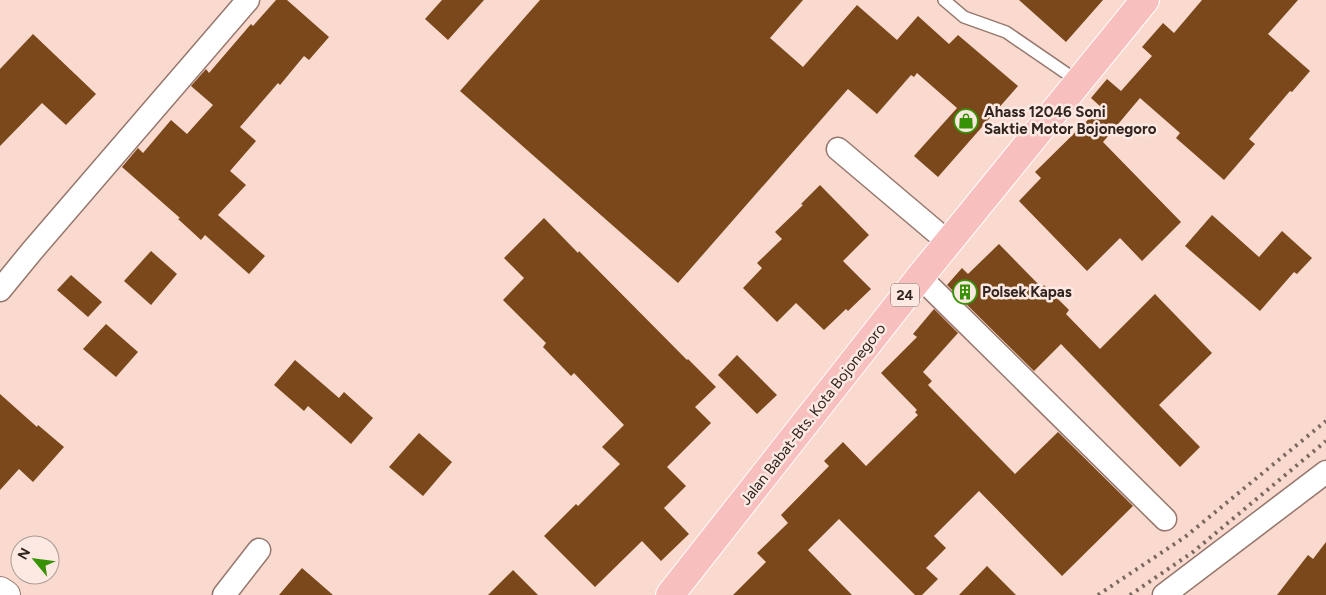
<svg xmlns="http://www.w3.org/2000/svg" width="1326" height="595" viewBox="0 0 1326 595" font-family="Figtree,sans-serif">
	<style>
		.building { fill: #7a481a }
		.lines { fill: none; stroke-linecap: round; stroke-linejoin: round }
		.lane-casing { stroke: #95776d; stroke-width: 14 }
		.street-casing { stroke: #95776d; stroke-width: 25 }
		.secondary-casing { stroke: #95776d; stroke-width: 30 }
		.highway-casing { stroke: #fff; stroke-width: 30 }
		.lane { stroke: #fff; stroke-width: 11 }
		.street { stroke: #fff; stroke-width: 22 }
		.secondary { stroke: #fff; stroke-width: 28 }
		.highway { stroke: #f7bfbd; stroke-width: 28 }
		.rail { stroke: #7a6760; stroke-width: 4; stroke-dasharray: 2.5 5; stroke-linecap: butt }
		.labels { text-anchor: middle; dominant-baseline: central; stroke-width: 5; stroke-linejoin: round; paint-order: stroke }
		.shield { fill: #fde9e2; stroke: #6e605b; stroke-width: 1 }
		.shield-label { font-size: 14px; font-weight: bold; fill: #312521 }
		.poi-label { font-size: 15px; font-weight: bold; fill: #312521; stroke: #fde9e2; text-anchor: start }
		.street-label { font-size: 15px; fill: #312521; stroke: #fde9e2 }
	</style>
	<rect width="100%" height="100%" fill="#fad9ce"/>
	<path class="building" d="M 276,0 L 287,0 L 329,37 L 309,60 L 304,56 L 280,85 L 278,83 L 240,127 L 256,141 L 230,171 L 246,185 L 218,215 L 265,256 L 249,274 L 205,235 L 201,240 L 178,219 L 180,218 L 122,167 L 138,148 L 143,153 L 171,120 L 187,134 L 213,105 L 191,86 L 206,69 L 209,73 L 251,24 L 253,26 Z
		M 442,0 L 484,0 L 448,40 L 425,19 Z
		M 540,0 L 803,0 L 770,38 L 803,67 L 857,5 L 897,40 L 918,16 L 949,44 L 958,35 L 1018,86 L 938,177 L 914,156 L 957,108 L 917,73 L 914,77 L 911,75 L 877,114 L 848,89 L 678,283 L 460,91 Z
		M 1019,0 L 1103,0 L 1066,42 Z
		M 1202,0 L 1298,0 L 1268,34 L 1310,71 L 1292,92 L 1290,91 L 1249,139 L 1255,144 L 1224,180 L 1176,138 L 1180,133 L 1140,98 L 1103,142 L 1181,222 L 1142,261 L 1120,238 L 1087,271 L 1019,201 L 1041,178 L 1035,172 L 1101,107 L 1091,98 L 1107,79 L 1121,91 L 1152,56 L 1142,47 L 1163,23 L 1174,33 Z
		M 33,34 L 96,94 L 66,125 L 42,103 L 0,146 L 0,69 Z
		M 820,185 L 869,235 L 843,261 L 871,289 L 848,311 L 846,309 L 824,330 L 796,303 L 777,322 L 743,288 L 762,268 L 757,263 L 782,239 L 775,232 L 803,205 L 801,204 Z
		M 1212,215 L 1259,257 L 1282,231 L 1312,258 L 1297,274 L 1294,272 L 1260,311 L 1185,246 Z
		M 544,218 L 578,253 L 579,251 L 687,360 L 688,359 L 716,387 L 695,407 L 711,423 L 667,467 L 686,486 L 664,508 L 689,534 L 661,561 L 642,541 L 595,587 L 544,536 L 576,504 L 578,506 L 620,464 L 602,447 L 624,425 L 574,373 L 571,376 L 543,347 L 546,343 L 503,300 L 524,278 L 504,258 Z
		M 999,244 L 1042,288 L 1044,285 L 1069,310 L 1066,314 L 1100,349 L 1155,294 L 1212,353 L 1159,405 L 1200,447 L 1180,467 L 1061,344 L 1034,371 L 947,285 L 962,268 L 968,274 Z
		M 151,251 L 177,274 L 151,305 L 124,281 Z
		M 71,275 L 102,302 L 88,317 L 57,290 Z
		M 934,309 L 958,333 L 923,372 L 932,381 L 928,385 L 1015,474 L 1058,432 L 1133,506 L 1062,576 L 979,491 L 934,536 L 946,548 L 926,568 L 938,579 L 922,595 L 915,595 L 839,519 L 808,550 L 852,595 L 733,595 L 766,562 L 757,553 L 788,523 L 781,515 L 829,466 L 824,461 L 843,442 L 866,466 L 918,415 L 915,412 L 917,410 L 881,373 L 917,337 L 913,334 Z
		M 106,324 L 138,352 L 116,377 L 83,349 Z
		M 737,355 L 777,395 L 757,414 L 718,375 Z
		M 295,360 L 339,398 L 344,392 L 373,418 L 351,444 L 308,406 L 304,411 L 274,385 Z
		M 0,394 L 37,427 L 38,425 L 64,447 L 33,482 L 19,469 L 0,490 Z
		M 419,433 L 452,462 L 423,496 L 389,467 Z
		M 1326,542 L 1326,595 L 1277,595 L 1308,555 L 1313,559 Z
		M 987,566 L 1016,595 L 959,595 Z
		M 302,568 L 333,595 L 279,595 Z
		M 513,570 L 538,595 L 488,595 Z"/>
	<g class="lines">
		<g class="lane-casing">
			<path id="lane" d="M 944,0 L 964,17 L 1006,32 L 1079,82"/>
		</g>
		<g class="street-casing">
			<path id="street" d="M 838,149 L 948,242
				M 920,277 L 1165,519
				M 0,290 L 32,251 L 248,0
				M 224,595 L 259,550
				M 1164,595 L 1326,472"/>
		</g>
		<g class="secondary-casing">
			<path id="secondary" d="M 0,591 L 6,595"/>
		</g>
		<g class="highway-casing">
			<path id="highway" d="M 670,595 L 920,277 L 1145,0"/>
		</g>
		<use href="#lane" class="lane"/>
		<use href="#street" class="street"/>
		<use href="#secondary" class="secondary"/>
		<use href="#highway" class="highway"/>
		<path class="rail" d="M 1098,595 L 1185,537 L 1326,421
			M 1130,595 L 1193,552 L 1326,441"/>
	</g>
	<defs>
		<g id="shop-ring" transform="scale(1.25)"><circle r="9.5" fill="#fde9e2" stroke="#389206" stroke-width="1.5"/><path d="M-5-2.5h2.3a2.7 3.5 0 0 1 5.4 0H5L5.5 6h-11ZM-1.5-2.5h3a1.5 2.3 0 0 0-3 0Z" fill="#389206"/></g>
		<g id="building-ring" transform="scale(1.25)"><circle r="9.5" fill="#fde9e2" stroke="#389206" stroke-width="1.5"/><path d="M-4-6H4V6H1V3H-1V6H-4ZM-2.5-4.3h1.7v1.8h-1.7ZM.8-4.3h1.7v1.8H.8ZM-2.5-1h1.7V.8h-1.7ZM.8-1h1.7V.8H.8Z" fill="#389206"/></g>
	</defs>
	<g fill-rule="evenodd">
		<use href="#shop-ring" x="966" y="121"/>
		<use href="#building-ring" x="965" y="292"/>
	</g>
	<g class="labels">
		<rect class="shield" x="891" y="283.5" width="28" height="23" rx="4"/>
		<g class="shield-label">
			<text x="905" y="295">24</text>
		</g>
		<g class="poi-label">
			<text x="984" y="112">Ahass 12046 Soni<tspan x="984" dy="17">Saktie Motor Bojonegoro</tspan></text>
			<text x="982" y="292">Polsek Kapas</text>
		</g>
		<g class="street-label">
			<text transform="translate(813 414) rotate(-52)">Jalan Babat-Bts. Kota Bojonegoro</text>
		</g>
	</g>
	<g transform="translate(35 560) rotate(299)"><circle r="24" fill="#fde9e2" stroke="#ab9b95"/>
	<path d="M0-4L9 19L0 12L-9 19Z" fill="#389206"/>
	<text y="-8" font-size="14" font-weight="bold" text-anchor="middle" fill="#312521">N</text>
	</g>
</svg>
